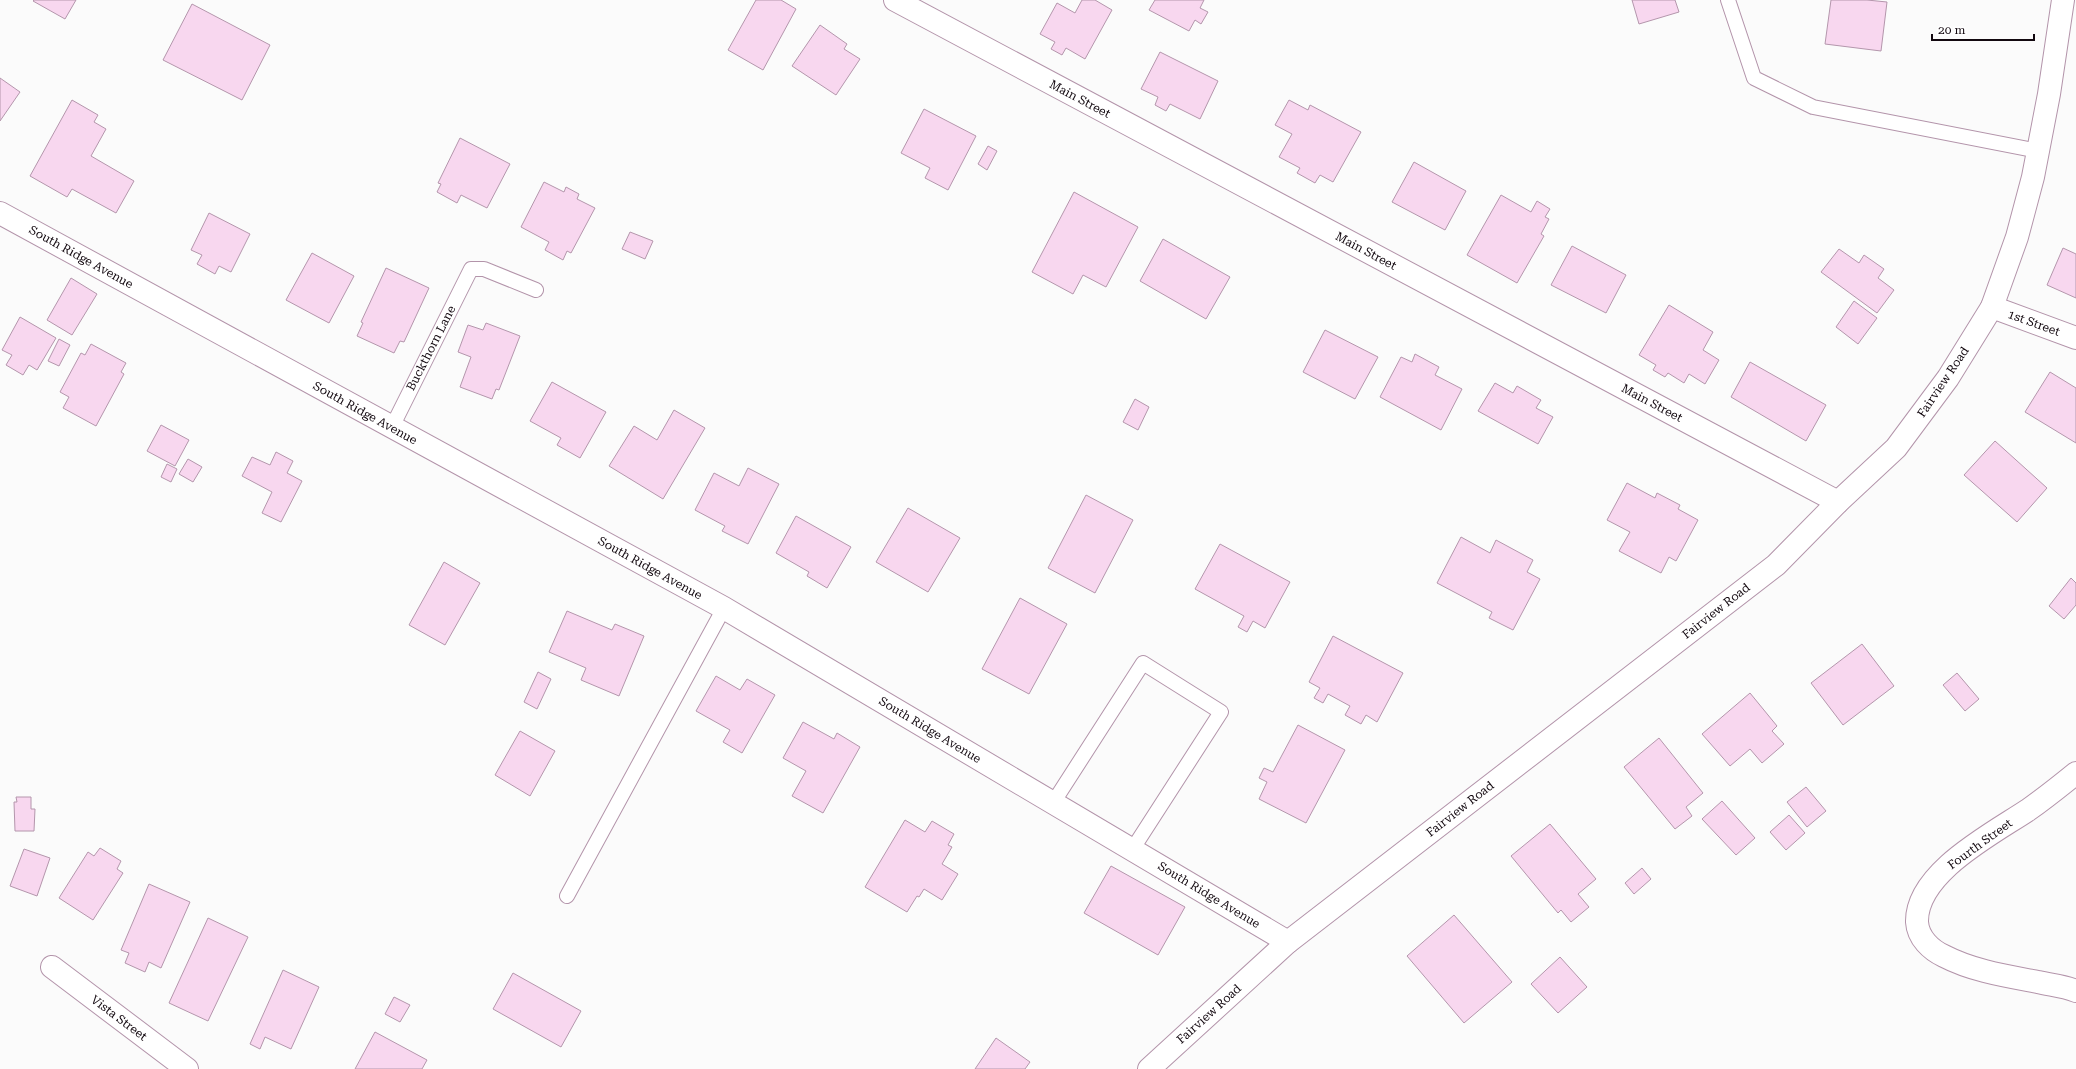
<svg xmlns="http://www.w3.org/2000/svg" width="2076" height="1069" viewBox="0 0 2076 1069" font-family="'Roboto Serif',serif">
	<style>
		.building { fill: #f8d7ef; stroke: #b496ac }
		.lines { fill: none; stroke-linecap: round; stroke-linejoin: round }
		.lane-casing { stroke: #b394aa; stroke-width: 16 }
		.street-casing { stroke: #b394aa; stroke-width: 24 }
		.secondary-casing { stroke: #b394aa; stroke-width: 24 }
		.lane { stroke: #fff; stroke-width: 14 }
		.street { stroke: #fff; stroke-width: 22 }
		.secondary { stroke: #fff; stroke-width: 22 }
		.labels { text-anchor: middle; dominant-baseline: central; stroke-width: 3; stroke-linejoin: round; paint-order: stroke }
		.street-label { font-size: 12px; fill: #12080f; stroke: #fff }
	</style>
	<rect width="100%" height="100%" fill="#fbfbfb"/>
	<path class="building" d="M 34,0 L 76,0 L 65,19 L 33,1 Z
		M 756,0 L 781,0 L 796,9 L 763,70 L 728,50 Z
		M 1082,0 L 1095,0 L 1112,10 L 1085,59 L 1066,48 L 1062,55 L 1051,49 L 1055,42 L 1040,34 L 1057,3 L 1075,13 Z
		M 1155,0 L 1204,0 L 1200,8 L 1208,12 L 1201,24 L 1195,20 L 1189,31 L 1149,10 Z
		M 1632,0 L 1675,0 L 1679,12 L 1639,24 Z
		M 1831,0 L 1867,0 L 1887,2 L 1881,51 L 1825,44 Z
		M 192,4 L 270,45 L 242,100 L 163,60 Z
		M 820,25 L 847,44 L 844,49 L 860,59 L 836,95 L 792,66 Z
		M 1160,52 L 1218,81 L 1200,119 L 1170,104 L 1166,111 L 1155,105 L 1158,97 L 1141,89 Z
		M 0,78 L 20,92 L 0,121 Z
		M 72,100 L 98,115 L 94,122 L 106,129 L 91,156 L 134,181 L 116,213 L 72,189 L 67,197 L 30,176 Z
		M 1289,100 L 1308,110 L 1310,105 L 1361,132 L 1333,182 L 1320,175 L 1315,183 L 1297,173 L 1300,168 L 1279,157 L 1292,134 L 1275,125 Z
		M 924,109 L 976,136 L 948,190 L 925,178 L 930,168 L 901,153 Z
		M 460,138 L 510,164 L 487,208 L 461,195 L 457,203 L 437,192 L 441,184 L 438,183 Z
		M 988,146 L 997,151 L 987,170 L 978,164 Z
		M 1414,162 L 1466,191 L 1445,230 L 1392,202 Z
		M 544,182 L 564,192 L 566,187 L 579,194 L 577,199 L 595,208 L 571,253 L 567,251 L 563,260 L 545,250 L 549,242 L 521,227 Z
		M 1074,192 L 1138,227 L 1106,287 L 1083,275 L 1073,294 L 1032,272 Z
		M 1501,195 L 1531,212 L 1537,201 L 1550,209 L 1545,217 L 1549,219 L 1541,234 L 1544,236 L 1517,283 L 1467,255 Z
		M 209,213 L 250,234 L 231,272 L 219,266 L 215,274 L 197,264 L 202,255 L 191,250 Z
		M 630,232 L 653,241 L 645,259 L 622,249 Z
		M 1163,239 L 1230,277 L 1206,319 L 1140,281 Z
		M 1572,246 L 1626,275 L 1606,313 L 1551,285 Z
		M 2063,248 L 2076,254 L 2076,298 L 2047,285 Z
		M 1839,249 L 1859,263 L 1864,255 L 1884,269 L 1878,278 L 1894,290 L 1877,313 L 1821,272 Z
		M 312,253 L 354,276 L 329,323 L 286,300 Z
		M 386,268 L 429,288 L 404,342 L 400,341 L 394,353 L 357,336 L 363,323 L 361,322 Z
		M 71,278 L 97,294 L 72,335 L 47,320 Z
		M 1854,301 L 1877,318 L 1858,344 L 1836,327 Z
		M 1669,305 L 1713,332 L 1703,350 L 1719,360 L 1705,384 L 1689,374 L 1684,383 L 1668,373 L 1665,377 L 1653,370 L 1656,365 L 1639,355 Z
		M 20,317 L 56,338 L 37,370 L 29,365 L 23,375 L 6,365 L 12,355 L 2,350 Z
		M 486,323 L 520,336 L 499,390 L 496,389 L 492,399 L 460,387 L 471,357 L 458,352 L 468,325 L 483,330 Z
		M 1325,330 L 1378,357 L 1355,399 L 1303,372 Z
		M 59,339 L 70,345 L 59,366 L 48,361 Z
		M 91,344 L 126,363 L 121,372 L 124,374 L 96,426 L 63,408 L 69,397 L 60,392 L 81,353 L 85,355 Z
		M 1415,354 L 1439,367 L 1435,375 L 1462,389 L 1441,430 L 1380,397 L 1401,357 L 1412,362 Z
		M 1750,362 L 1826,405 L 1806,441 L 1731,397 Z
		M 2050,372 L 2076,388 L 2076,443 L 2025,412 Z
		M 552,382 L 606,412 L 580,458 L 557,445 L 561,438 L 530,421 Z
		M 1495,383 L 1513,393 L 1517,386 L 1541,400 L 1536,408 L 1553,417 L 1538,444 L 1478,411 Z
		M 1135,399 L 1149,407 L 1138,430 L 1123,422 Z
		M 674,410 L 705,428 L 663,499 L 609,466 L 634,426 L 657,440 Z
		M 161,425 L 189,440 L 175,466 L 147,451 Z
		M 1995,441 L 2047,488 L 2017,522 L 1964,475 Z
		M 276,452 L 293,461 L 287,473 L 302,481 L 281,522 L 262,513 L 272,492 L 242,476 L 252,457 L 270,465 Z
		M 188,459 L 202,467 L 193,482 L 179,474 Z
		M 167,464 L 177,469 L 171,482 L 161,477 Z
		M 748,468 L 779,484 L 748,544 L 722,531 L 725,526 L 695,510 L 714,473 L 739,486 Z
		M 1627,483 L 1655,498 L 1657,493 L 1680,505 L 1678,509 L 1698,520 L 1676,561 L 1669,557 L 1661,573 L 1619,551 L 1630,532 L 1607,520 Z
		M 1086,495 L 1133,520 L 1095,593 L 1048,568 Z
		M 908,508 L 960,538 L 928,592 L 876,562 Z
		M 796,516 L 851,547 L 827,588 L 807,576 L 809,572 L 776,553 Z
		M 1461,537 L 1490,553 L 1496,540 L 1533,560 L 1527,572 L 1540,579 L 1513,630 L 1489,618 L 1492,612 L 1437,583 Z
		M 1220,544 L 1290,582 L 1265,628 L 1253,621 L 1247,632 L 1238,627 L 1244,616 L 1195,589 Z
		M 444,562 L 480,583 L 445,645 L 409,625 Z
		M 2071,578 L 2076,583 L 2076,605 L 2064,619 L 2049,606 Z
		M 1020,598 L 1067,624 L 1029,694 L 982,669 Z
		M 567,611 L 612,630 L 615,624 L 644,636 L 619,696 L 581,680 L 586,668 L 549,652 Z
		M 1333,636 L 1403,673 L 1377,722 L 1366,715 L 1361,724 L 1345,715 L 1350,706 L 1328,694 L 1323,703 L 1314,698 L 1320,688 L 1309,682 Z
		M 1862,644 L 1894,686 L 1843,725 L 1811,683 Z
		M 538,672 L 551,679 L 537,709 L 524,702 Z
		M 1957,673 L 1979,699 L 1965,711 L 1943,685 Z
		M 716,676 L 740,690 L 747,679 L 775,695 L 742,753 L 723,742 L 730,730 L 696,711 Z
		M 1750,693 L 1777,726 L 1772,731 L 1784,744 L 1762,763 L 1750,749 L 1730,766 L 1702,734 Z
		M 803,722 L 834,739 L 837,733 L 860,747 L 823,813 L 792,796 L 806,771 L 783,758 Z
		M 1298,725 L 1345,750 L 1306,823 L 1259,799 L 1267,782 L 1259,778 L 1264,768 L 1273,772 Z
		M 520,731 L 555,751 L 530,796 L 495,775 Z
		M 1659,738 L 1703,793 L 1686,807 L 1692,816 L 1675,829 L 1624,767 Z
		M 1806,787 L 1826,811 L 1807,827 L 1787,802 Z
		M 16,797 L 31,797 L 31,809 L 35,809 L 34,831 L 15,831 L 14,802 L 17,802 Z
		M 1722,801 L 1755,838 L 1736,855 L 1702,819 Z
		M 1789,815 L 1805,833 L 1786,850 L 1770,832 Z
		M 905,820 L 925,832 L 932,821 L 954,834 L 948,845 L 952,847 L 942,864 L 958,874 L 942,900 L 924,889 L 919,897 L 917,896 L 907,912 L 865,887 Z
		M 1550,824 L 1596,879 L 1578,894 L 1589,907 L 1571,922 L 1561,910 L 1558,913 L 1511,856 Z
		M 100,848 L 121,861 L 117,869 L 123,873 L 93,920 L 59,898 L 88,852 L 94,856 Z
		M 24,849 L 50,858 L 37,896 L 10,886 Z
		M 1111,866 L 1185,907 L 1158,955 L 1084,913 Z
		M 1642,868 L 1651,879 L 1634,894 L 1625,883 Z
		M 149,884 L 190,902 L 161,968 L 149,962 L 145,972 L 125,963 L 129,953 L 121,950 Z
		M 1454,915 L 1512,982 L 1464,1023 L 1407,956 Z
		M 208,918 L 248,937 L 208,1021 L 169,1003 Z
		M 1560,957 L 1587,987 L 1558,1013 L 1531,984 Z
		M 283,970 L 319,987 L 291,1049 L 265,1037 L 260,1049 L 250,1044 Z
		M 513,973 L 581,1011 L 561,1047 L 493,1009 Z
		M 394,997 L 410,1005 L 400,1022 L 385,1014 Z
		M 375,1032 L 427,1060 L 422,1069 L 355,1069 Z
		M 996,1038 L 1030,1062 L 1025,1069 L 975,1069 Z"/>
	<g class="lines">
		<g class="lane-casing">
			<path id="lane" d="M 1728,0 L 1754,78 L 1813,107 L 2038,151
				M 392,427 L 471,269 L 484,269 L 536,290
				M 1053,803 L 1143,663 L 1221,712 L 1132,850
				M 567,896 L 724,608"/>
		</g>
		<g class="street-casing">
			<path id="street" d="M 895,0 L 1838,502
				M 0,213 L 724,608 L 1288,942
				M 1992,307 L 2076,338
				M 2076,773 C 2060,786 2045,798 2028,810 C 1992,834 1916,873 1917,922 C 1918,938 1931,950 1944,956 C 1973,971 2006,976 2038,982 C 2050,985 2064,986 2076,991
				M 52,967 L 187,1069"/>
		</g>
		<g class="secondary-casing">
			<path id="secondary" d="M 1149,1069 L 1288,942 L 1776,565 L 1838,502 L 1896,448 L 1948,378 L 1992,307 L 2017,237 L 2033,177 L 2049,94 L 2063,0"/>
		</g>
		<use href="#lane" class="lane"/>
		<use href="#street" class="street"/>
		<use href="#secondary" class="secondary"/>
	</g>
	<g class="labels">
		<g class="street-label">
			<text transform="translate(1080 99) rotate(28)">Main Street</text>
			<text transform="translate(1366 251) rotate(28)">Main Street</text>
			<text transform="translate(81 257) rotate(29)">South Ridge Avenue</text>
			<text transform="translate(2034 323) rotate(20)">1st Street</text>
			<text transform="translate(431 348) rotate(-63)">Buckthorn Lane</text>
			<text transform="translate(1943 382) rotate(-56)">Fairview Road</text>
			<text transform="translate(1652 403) rotate(28)">Main Street</text>
			<text transform="translate(365 413) rotate(29)">South Ridge Avenue</text>
			<text transform="translate(650 568) rotate(29)">South Ridge Avenue</text>
			<text transform="translate(1716 611) rotate(-38)">Fairview Road</text>
			<text transform="translate(930 730) rotate(31)">South Ridge Avenue</text>
			<text transform="translate(1460 809) rotate(-38)">Fairview Road</text>
			<text transform="translate(1980 844) rotate(-36)">Fourth Street</text>
			<text transform="translate(1209 895) rotate(31)">South Ridge Avenue</text>
			<text transform="translate(1209 1014) rotate(-42)">Fairview Road</text>
			<text transform="translate(119 1018) rotate(37)">Vista Street</text>
		</g>
	</g>
	<path d="M1932 34v6h102v-6" fill="none" stroke="#12080f" stroke-width="2"/>
	<text x="1938" y="34" font-size="12" fill="#12080f" stroke="#ffffff" stroke-width="3" paint-order="stroke">20 m</text>
</svg>
